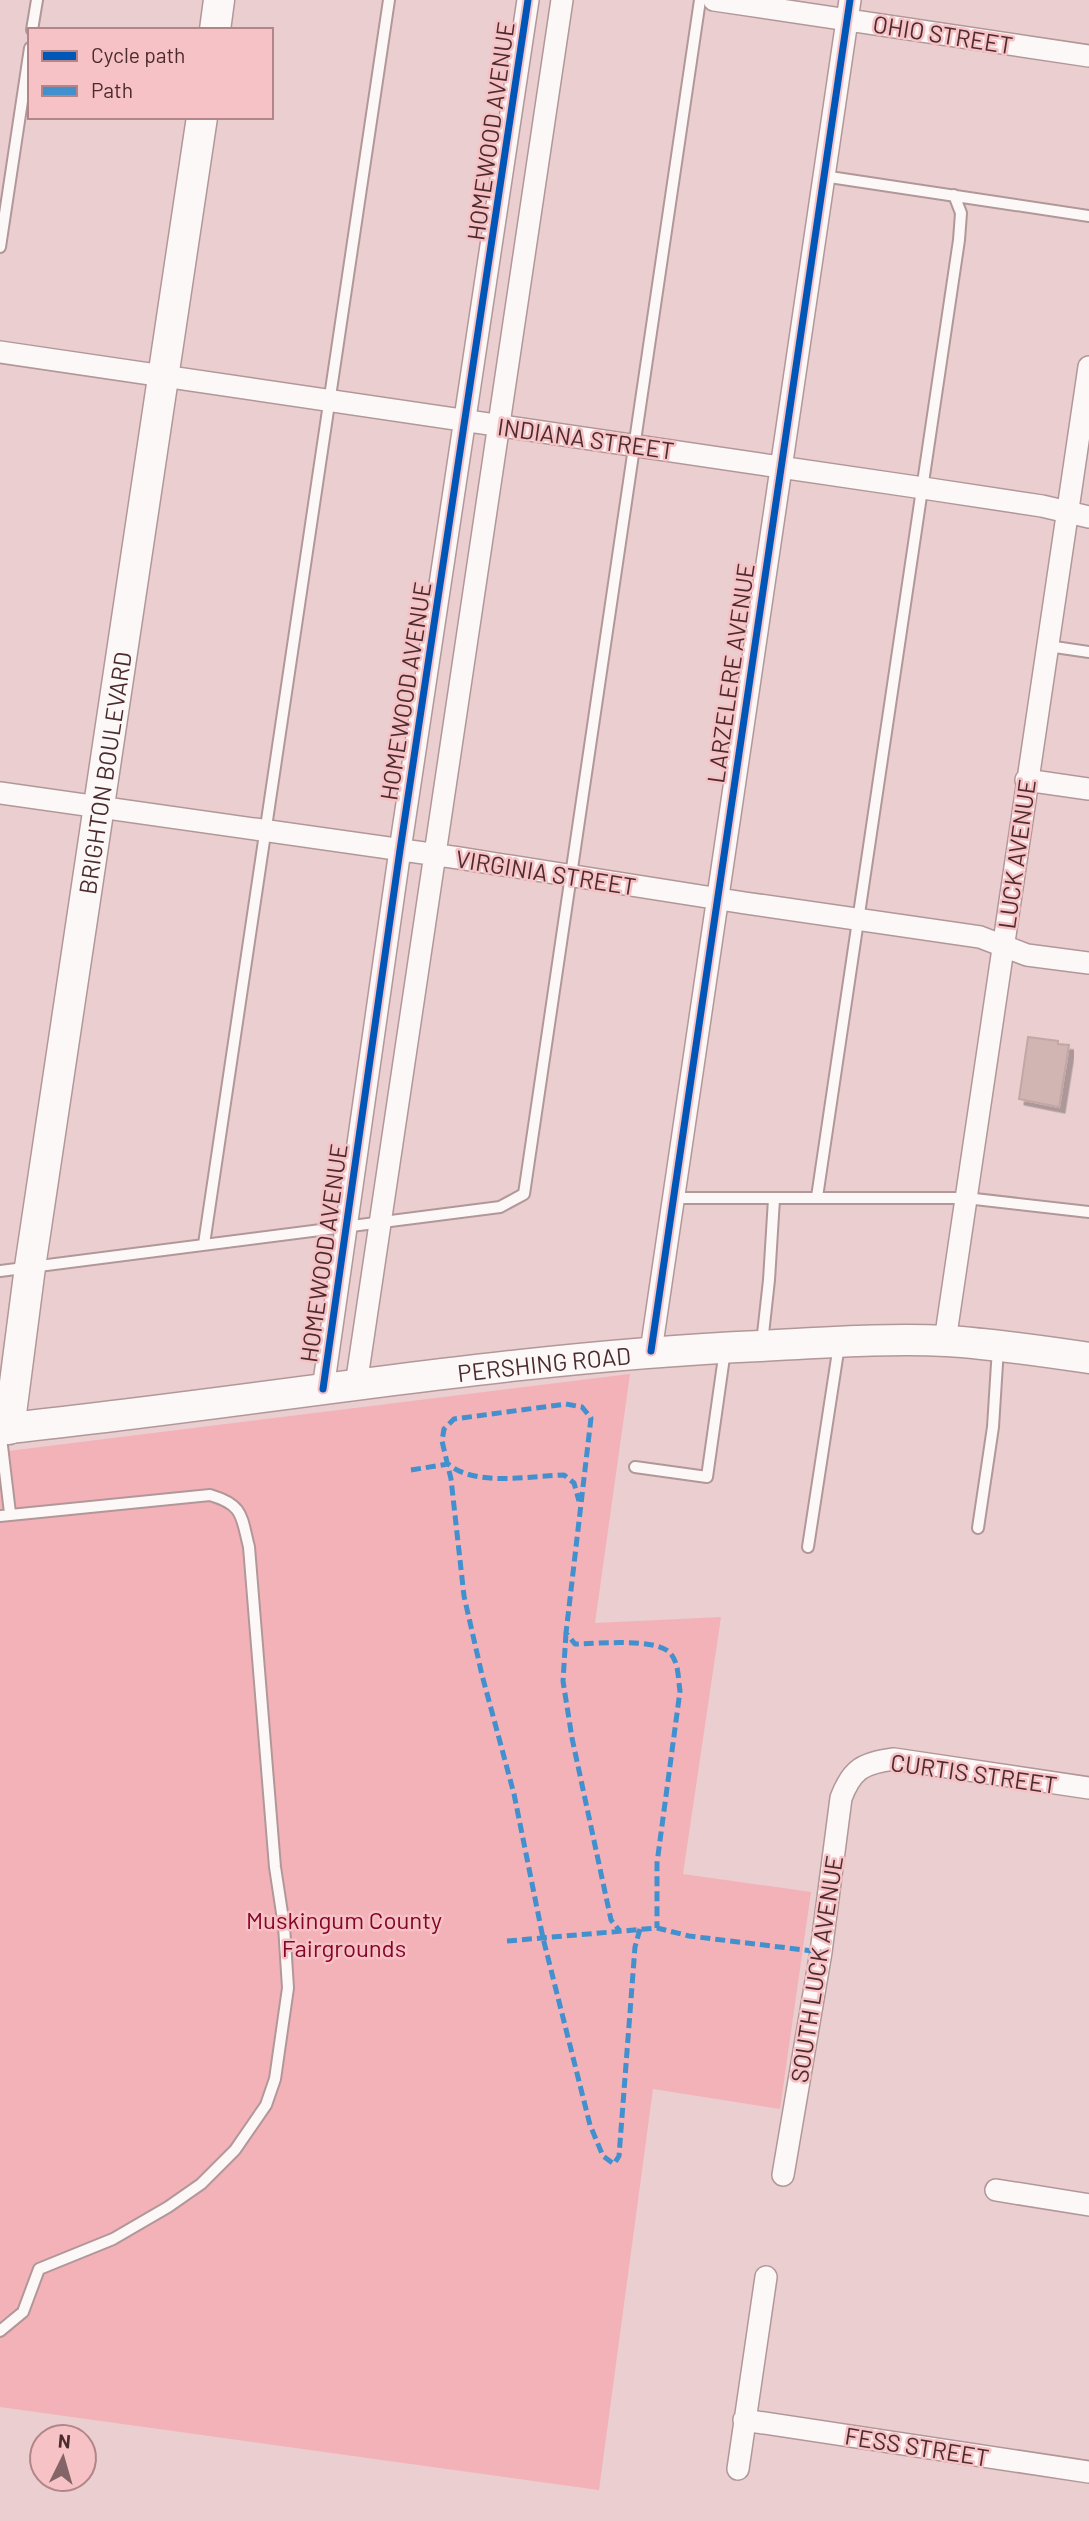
<svg xmlns="http://www.w3.org/2000/svg" width="1089" height="2521" viewBox="0 0 1089 2521" font-family="Barlow,sans-serif">
	<style>
		.green { fill: #f3b2b8 }
		.building { fill: #d1b5b2; stroke: #c2a7a5; stroke-width: 2; filter: url(#shadow) }
		.lines { fill: none; stroke-linecap: round; stroke-linejoin: round }
		.lane-casing { stroke: #b29799; stroke-width: 14 }
		.street-casing { stroke: #b29799; stroke-width: 24 }
		.secondary-casing { stroke: #b29799; stroke-width: 33 }
		.lane { stroke: #fcf8f8; stroke-width: 10 }
		.street { stroke: #fcf8f8; stroke-width: 21 }
		.secondary { stroke: #fcf8f8; stroke-width: 30 }
		.quiet { stroke: #4290cd; stroke-width: 5; stroke-dasharray: 10 5; stroke-linecap: butt }
		.cycleway-casing { stroke: #f6c2c5; stroke-width: 11 }
		.cycleway { stroke: #0057b8; stroke-width: 7 }
		.labels { text-anchor: middle; dominant-baseline: central; stroke-width: 5; stroke-linejoin: round; paint-order: stroke }
		.street-label { font-size: 24px; fill: #4c2b2e; stroke: #f6c2c5 }
		.park-label { font-size: 24px; fill: #85042a; stroke: #f6c2c5 }
	</style>
	<defs>
		<filter id="shadow"><feDropShadow dx="5.5" dy="5.5" stdDeviation="0" flood-color="#0004"/></filter>
	</defs>
	<rect width="100%" height="100%" fill="#eaced0"/>
	<path class="green" d="M 630,1374 L 595,1623 L 721,1617 L 683,1874 L 811,1892 L 780,2109 L 653,2089 L 599,2490 L 0,2407 L 0,1452 Z"/>
	<path class="building" d="M 1028,1037 L 1058,1041 L 1058,1044 L 1069,1045 L 1059,1107 L 1019,1099 Z"/>
	<g class="lines">
		<g class="lane-casing">
			<path id="lane" d="M 32,30 L 37,0
				M 823,176 L 1089,216
				M 0,247 L 30,48
				M 1048,646 L 1089,652
				M 817,1197 L 959,240 L 961,213 L 954,195
				M 673,1198 L 966,1198 L 1089,1212
				M 204,1244 L 389,0
				M 0,1271 L 500,1207 L 524,1194 L 700,0
				M 762,1343 L 769,1280 L 774,1199
				M 0,1429 L 10,1513
				M 635,1467 L 707,1477 L 725,1350
				M 0,1516 L 210,1495 C 244,1505 241,1516 249,1547 L 275,1867 L 284,1926 L 288,1988 L 275,2079 L 266,2105 L 235,2150 L 201,2184 L 168,2207 L 113,2239 L 39,2269 L 23,2312 L 0,2331
				M 978,1528 L 993,1427 L 998,1348
				M 808,1547 L 839,1345"/>
		</g>
		<g class="street-casing">
			<path id="street" d="M 714,0 L 1089,56
				M 0,352 L 923,488 L 1042,506 L 1089,517
				M 1026,780 L 1089,789
				M 0,793 L 459,858 L 745,903 L 980,937 L 1027,955 L 1089,963
				M 945,1341 L 1089,367
				M 651,1351 L 850,0
				M 356,1385 L 562,0
				M 323,1389 L 400,850 L 528,0
				M 783,2175 L 821,1952 L 841,1798 C 852,1769 863,1763 894,1759 L 1089,1788
				M 996,2190 L 1089,2205
				M 744,2420 L 1089,2472
				M 738,2469 L 766,2277"/>
		</g>
		<g class="secondary-casing">
			<g id="secondary">
				<path d="M 215,30 L 219,0"/>
				<path id="s1" d="M 0,1429 C 253,1403 505,1357 760,1346 C 822,1343 885,1338 947,1341 C 995,1344 1042,1351 1089,1358"/>
				<path id="s2" d="M 9,1429 L 30,1267 L 202,117"/>
			</g>
		</g>
		<use href="#lane" class="lane"/>
		<use href="#street" class="street"/>
		<use href="#secondary" class="secondary"/>
		<path class="quiet" d="M 411,1470 L 448,1464 C 475,1487 530,1476 564,1475 L 574,1483 L 579,1501
			M 566,1633 L 563,1681 L 572,1738 L 611,1920 L 619,1930
			M 640,1929 L 635,1947 L 619,2156 L 614,2164 L 603,2156 L 590,2125 L 543,1938 L 514,1794 L 482,1675 L 464,1596 L 451,1479 L 442,1441 L 444,1429 L 454,1419 L 566,1404 L 582,1407 L 591,1418 L 566,1633 L 575,1644 C 596,1644 658,1637 671,1654 C 679,1664 678,1679 680,1691 L 657,1863 L 657,1928
			M 507,1941 L 657,1928 L 689,1936 L 821,1952"/>
		<g class="cycleway-casing">
			<path id="cycleway" d="M 651,1351 L 850,0
				M 323,1389 L 400,850 L 528,0"/>
		</g>
		<use href="#cycleway" class="cycleway"/>
	</g>
	<g class="labels">
		<g class="street-label">
			<text transform="translate(943 34) rotate(9)">OHIO STREET</text>
			<text transform="translate(490 131) rotate(-82)">HOMEWOOD AVENUE</text>
			<text transform="translate(586 438) rotate(8)">INDIANA STREET</text>
			<text transform="translate(730 673) rotate(-82)">LARZELERE AVENUE</text>
			<text transform="translate(405 691) rotate(-81)">HOMEWOOD AVENUE</text>
			<text stroke="none"><textPath href="#s2" startOffset="663">BRIGHTON BOULEVARD</textPath></text>
			<text transform="translate(1016 854) rotate(-82)">LUCK AVENUE</text>
			<text transform="translate(546 872) rotate(9)">VIRGINIA STREET</text>
			<text transform="translate(323 1253) rotate(-82)">HOMEWOOD AVENUE</text>
			<text stroke="none"><textPath href="#s1" startOffset="548">PERSHING ROAD</textPath></text>
			<text transform="translate(974 1773) rotate(8)">CURTIS STREET</text>
			<text transform="translate(816 1969) rotate(-81)">SOUTH LUCK AVENUE</text>
			<text transform="translate(917 2446) rotate(9)">FESS STREET</text>
		</g>
		<g class="park-label">
			<text x="344" y="1919">Muskingum County<tspan x="344" dy="28">Fairgrounds</tspan></text>
		</g>
	</g>
	<rect x="28" y="28" width="245" height="91" fill="#f6c2c5" stroke="#b28689" stroke-width="2"/>
	<rect x="42" y="51" width="35" height="10" fill="#0057b8" stroke="#b28689" stroke-width="2"/>
	<text x="91" y="63" font-size="21" fill="#4c2b2e">Cycle path</text>
	<rect x="42" y="86" width="35" height="10" fill="#4290cd" stroke="#b28689" stroke-width="2"/>
	<text x="91" y="98" font-size="21" fill="#4c2b2e">Path</text>
	<g transform="translate(63 2458) rotate(5)"><circle r="33" fill="#f6c2c5" stroke="#b28689" stroke-width="2"/>
	<path d="M0-5L12 26L0 18L-12 26Z" fill="#836467"/>
	<text y="-10" font-size="19" font-weight="bold" text-anchor="middle" fill="#4c2b2e">N</text>
	</g>
</svg>
